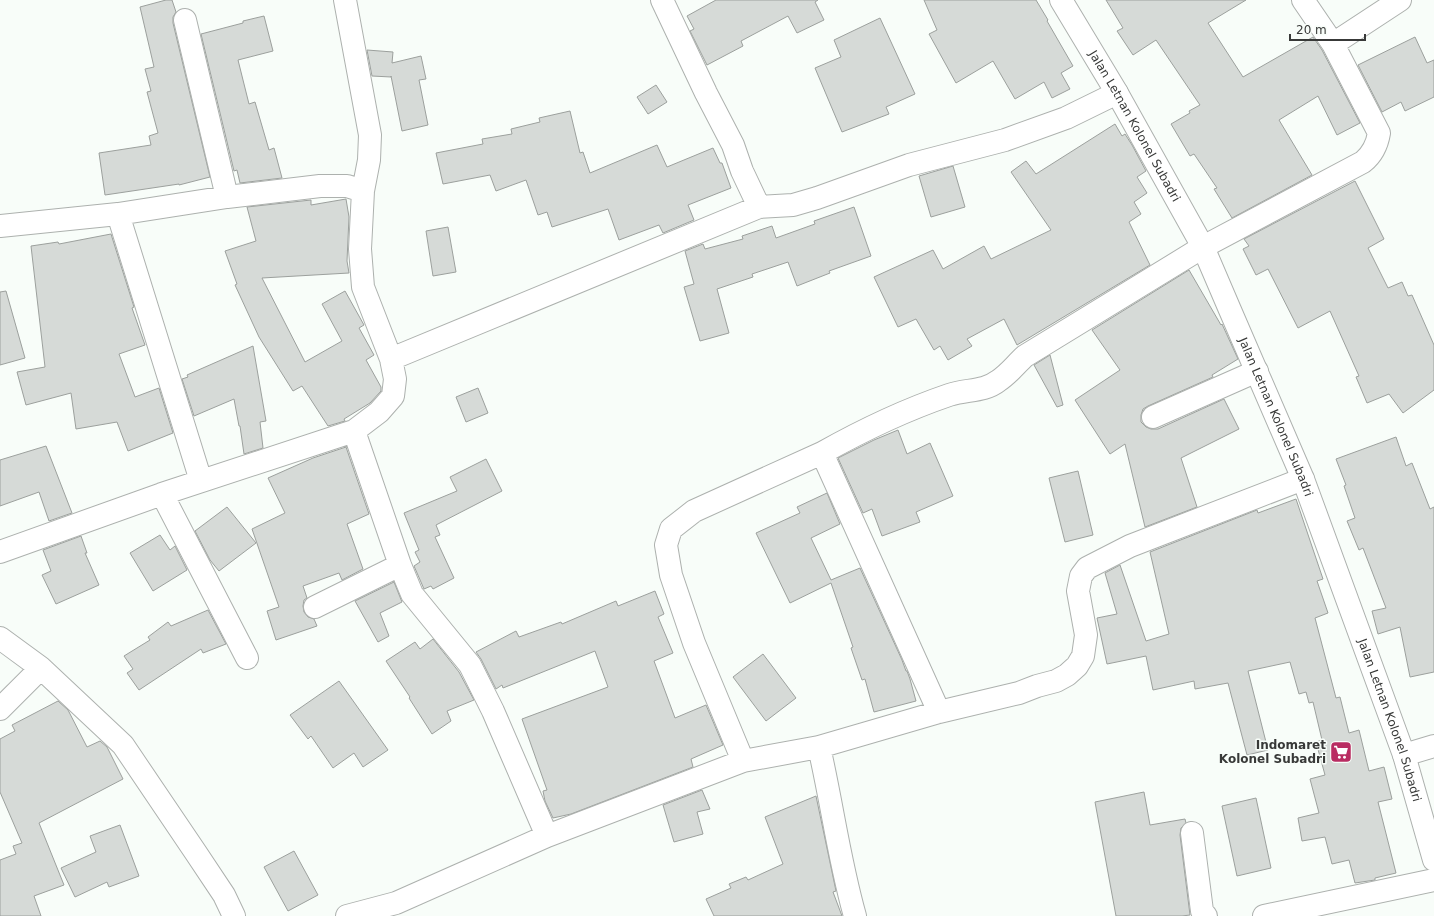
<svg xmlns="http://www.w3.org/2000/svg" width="1434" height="916" viewBox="0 0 1434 916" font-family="'DejaVu Sans',sans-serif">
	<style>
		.building { fill: #d6dad7; stroke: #9ca09d }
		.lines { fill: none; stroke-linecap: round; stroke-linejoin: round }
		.street-casing { stroke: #adb1ae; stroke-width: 24 }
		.secondary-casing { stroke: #adb1ae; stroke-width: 24 }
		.street { stroke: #fff; stroke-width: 22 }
		.secondary { stroke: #fff; stroke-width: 22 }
		.labels { text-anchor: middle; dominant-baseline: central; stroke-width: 3; stroke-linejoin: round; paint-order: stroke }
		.street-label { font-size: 12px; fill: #383938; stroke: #f8fdf9 }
		.poi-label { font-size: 12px; font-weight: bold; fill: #383938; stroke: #f8fdf9; text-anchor: end }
	</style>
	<rect width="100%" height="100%" fill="#f8fdf9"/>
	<path class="building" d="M 166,0 L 172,0 L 176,12 L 173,17 L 173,23 L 210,177 L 179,185 L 179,184 L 105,195 L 99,153 L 151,145 L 149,136 L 158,133 L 147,92 L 151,91 L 145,69 L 154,67 L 140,7 Z
		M 716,0 L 818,0 L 815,2 L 824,20 L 797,33 L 788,16 L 741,41 L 743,46 L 707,65 L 690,31 L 694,29 L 687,16 Z
		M 924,0 L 1036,0 L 1048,20 L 1047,21 L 1073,66 L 1061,73 L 1070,89 L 1052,98 L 1044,82 L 1015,99 L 993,61 L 956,83 L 929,34 L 937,30 Z
		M 1106,0 L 1246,0 L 1208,23 L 1243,77 L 1313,37 L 1322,50 L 1360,123 L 1337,135 L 1318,96 L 1279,120 L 1312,175 L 1232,218 L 1214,189 L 1217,188 L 1194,154 L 1190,156 L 1171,124 L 1190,113 L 1189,111 L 1200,105 L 1156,40 L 1133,55 L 1117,31 L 1123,28 Z
		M 264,16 L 273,51 L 238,60 L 249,104 L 255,102 L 269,150 L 274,148 L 282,178 L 240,183 L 237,170 L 234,171 L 201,34 L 243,23 L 243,21 Z
		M 880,18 L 915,94 L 886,107 L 889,114 L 842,132 L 815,68 L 841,57 L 834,40 Z
		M 1415,37 L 1427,63 L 1434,60 L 1434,97 L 1405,111 L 1401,102 L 1382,112 L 1358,65 Z
		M 367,50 L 393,52 L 392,63 L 421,56 L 426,79 L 419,80 L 428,125 L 402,131 L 391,76 L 391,77 L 372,76 Z
		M 656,85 L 667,102 L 648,114 L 637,97 Z
		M 570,111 L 580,153 L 583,152 L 590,173 L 657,145 L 667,167 L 713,148 L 720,163 L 722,163 L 731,188 L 688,205 L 694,220 L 663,233 L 659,225 L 619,240 L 608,209 L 552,227 L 547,212 L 538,215 L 526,180 L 496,191 L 490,175 L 443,184 L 436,153 L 483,144 L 482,139 L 512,134 L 511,129 L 540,122 L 539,118 Z
		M 1115,124 L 1122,136 L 1125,134 L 1132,145 L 1146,171 L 1137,177 L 1147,193 L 1134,202 L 1141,214 L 1129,222 L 1150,265 L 1017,345 L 1004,319 L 967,339 L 972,346 L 948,360 L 940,346 L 934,350 L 916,319 L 898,327 L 874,277 L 933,250 L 943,269 L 984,246 L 991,259 L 1051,230 L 1011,172 L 1026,161 L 1036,174 Z
		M 953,166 L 965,207 L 931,217 L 919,176 Z
		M 1355,181 L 1384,239 L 1368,248 L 1388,288 L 1402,282 L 1408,296 L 1412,295 L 1434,345 L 1434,390 L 1403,413 L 1389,394 L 1367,403 L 1356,377 L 1359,376 L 1330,311 L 1298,328 L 1268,269 L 1256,275 L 1243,249 L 1249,246 L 1244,239 Z
		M 346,199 L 349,217 L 347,261 L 349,273 L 262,278 L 305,362 L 342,341 L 322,304 L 345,291 L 364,325 L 359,328 L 374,355 L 366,360 L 381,387 L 381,391 L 370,403 L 344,419 L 345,421 L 328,426 L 302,386 L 293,391 L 259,337 L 235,285 L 237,284 L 225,251 L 256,241 L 247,207 L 311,200 L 311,205 Z
		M 854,207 L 871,256 L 829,271 L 830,273 L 797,286 L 788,262 L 752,274 L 753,277 L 717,289 L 729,333 L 700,341 L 684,287 L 694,284 L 685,251 L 703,244 L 705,249 L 743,239 L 742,236 L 772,226 L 776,238 L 815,224 L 814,221 Z
		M 448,227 L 456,272 L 433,276 L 426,231 Z
		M 111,234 L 134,307 L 132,308 L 145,345 L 119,354 L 135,397 L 159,388 L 173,433 L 128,451 L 117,422 L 76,429 L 71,393 L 26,405 L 17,372 L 45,367 L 31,246 L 58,242 L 59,244 Z
		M 1189,270 L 1221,325 L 1222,324 L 1238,359 L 1212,375 L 1213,377 L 1148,406 L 1143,409 L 1141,415 L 1141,422 L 1146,427 L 1151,429 L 1158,429 L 1224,399 L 1239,429 L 1181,458 L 1197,507 L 1145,527 L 1125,444 L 1110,454 L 1075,400 L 1120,370 L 1092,330 Z
		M 6,291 L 25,358 L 0,365 L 0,292 Z
		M 253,346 L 266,421 L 260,422 L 263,448 L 244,454 L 240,426 L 239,426 L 234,399 L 194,416 L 182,379 L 188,377 L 187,375 Z
		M 1050,355 L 1063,405 L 1057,407 L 1034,365 Z
		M 478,388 L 488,413 L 466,422 L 456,397 Z
		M 898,430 L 907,454 L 930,443 L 953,496 L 916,512 L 920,522 L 882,536 L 872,509 L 863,513 L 838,458 L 874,440 Z
		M 1396,437 L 1406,466 L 1412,463 L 1430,509 L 1434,507 L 1434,672 L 1410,677 L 1400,627 L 1378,634 L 1372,611 L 1386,608 L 1363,548 L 1359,550 L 1347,521 L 1355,518 L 1344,486 L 1346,485 L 1336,459 Z
		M 46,446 L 72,513 L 49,521 L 39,492 L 0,506 L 0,460 Z
		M 346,447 L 369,514 L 347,524 L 363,569 L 342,580 L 339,573 L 303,586 L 307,598 L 304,600 L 303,606 L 304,612 L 308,617 L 314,619 L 317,626 L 276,640 L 267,611 L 279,607 L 252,529 L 285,513 L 268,478 L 313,458 Z
		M 486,459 L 502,491 L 436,525 L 440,535 L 435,537 L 454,578 L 433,589 L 431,586 L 424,589 L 414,566 L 420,562 L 415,552 L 419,550 L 404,513 L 457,491 L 450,477 Z
		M 1078,471 L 1093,535 L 1065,542 L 1049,478 Z
		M 827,493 L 840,524 L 811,538 L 831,580 L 860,568 L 902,660 L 906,671 L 907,671 L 910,679 L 916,701 L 874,712 L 865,679 L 862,680 L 851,648 L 853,647 L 831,583 L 790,603 L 756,533 L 800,513 L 797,507 Z
		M 1296,499 L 1323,579 L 1317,581 L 1328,613 L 1315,618 L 1336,698 L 1340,697 L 1349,733 L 1359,730 L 1369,771 L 1384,767 L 1392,799 L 1378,802 L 1396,873 L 1375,878 L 1375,880 L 1355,883 L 1349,860 L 1332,864 L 1325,837 L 1302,841 L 1298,818 L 1319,813 L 1310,779 L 1325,775 L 1316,742 L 1322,740 L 1313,702 L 1309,703 L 1306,692 L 1299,694 L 1290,662 L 1248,671 L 1268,750 L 1247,755 L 1228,683 L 1195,689 L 1194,681 L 1153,690 L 1146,656 L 1107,664 L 1097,618 L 1117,614 L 1105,573 L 1120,565 L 1146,641 L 1169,634 L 1150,552 L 1257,510 L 1258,513 Z
		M 227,507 L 256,543 L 219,571 L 210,560 L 195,531 Z
		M 160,535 L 170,550 L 175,546 L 187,570 L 153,591 L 130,553 Z
		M 81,536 L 87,553 L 85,553 L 99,585 L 56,604 L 42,575 L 51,571 L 43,550 Z
		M 394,582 L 402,602 L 380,613 L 389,636 L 378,642 L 355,601 Z
		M 655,591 L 664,614 L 658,617 L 673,653 L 654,661 L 675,718 L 706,705 L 723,745 L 691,759 L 693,767 L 571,814 L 553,818 L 545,801 L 543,791 L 547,790 L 522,719 L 608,687 L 595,651 L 503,688 L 502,685 L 496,689 L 481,659 L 476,652 L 516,631 L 519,637 L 561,622 L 562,624 L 616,601 L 618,606 Z
		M 208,610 L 226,644 L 203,653 L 201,649 L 139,690 L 127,673 L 133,669 L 124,656 L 150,640 L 148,637 L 168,622 L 171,626 Z
		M 433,639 L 459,672 L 474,700 L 447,711 L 451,721 L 432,734 L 409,698 L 410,697 L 386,661 L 415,642 L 420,649 Z
		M 763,654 L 796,698 L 766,721 L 733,677 Z
		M 339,681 L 388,750 L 363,767 L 354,753 L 333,768 L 311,736 L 308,739 L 290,715 Z
		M 58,701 L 68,710 L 87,747 L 100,741 L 107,747 L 123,779 L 39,823 L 64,885 L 34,896 L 41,916 L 0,916 L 0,860 L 16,854 L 13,846 L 22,843 L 0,792 L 0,739 L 15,731 L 12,725 Z
		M 702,790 L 710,809 L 697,812 L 703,834 L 674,842 L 663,805 Z
		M 1144,792 L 1150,825 L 1185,819 L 1186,823 L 1181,828 L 1180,835 L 1190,915 L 1182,916 L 1116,916 L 1095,802 Z
		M 816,796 L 836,891 L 833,892 L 842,916 L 714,916 L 706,899 L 731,888 L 729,884 L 746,877 L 748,880 L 783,864 L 765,817 Z
		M 1256,798 L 1271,868 L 1237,876 L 1222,806 Z
		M 120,825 L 139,876 L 109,887 L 107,882 L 75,897 L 61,868 L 96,852 L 90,836 Z
		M 294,851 L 318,895 L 288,911 L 264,867 Z"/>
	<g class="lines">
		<g class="street-casing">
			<path id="street" d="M 345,0 L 370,135 L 369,160 L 363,191
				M 662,0 L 706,93 L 733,145 L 742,171 L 759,207 L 793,205 L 817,198 L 909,165 L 1005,140 L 1066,118 L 1117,93
				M 1303,0 L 1333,44
				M 185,20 L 227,197
				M 118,214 L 201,481
				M 0,226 L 118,214 L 227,197 L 320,186 L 347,186 L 363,191 L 360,249 L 363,287 L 391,359 L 395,379 L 393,396 L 379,412 L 354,431 L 400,565 L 412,594 L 470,665 L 493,711 L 547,836
				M 391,359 L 759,207
				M 1153,417 L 1257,371
				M 0,552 L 162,494
				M 315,607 L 400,565
				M 0,638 L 41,668 L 123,745 L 196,853 L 224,895 L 234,916
				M 247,658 L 162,494 L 354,431
				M 0,709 L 41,668
				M 939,712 L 822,453 C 863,430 905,410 949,395 C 966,389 984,392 998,381 C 1009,374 1016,364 1025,356 L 1203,247 L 1363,162 C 1373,154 1377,145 1379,133 L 1333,44 L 1400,0
				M 819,747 C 832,803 839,860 855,916
				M 1404,755 L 1434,746
				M 743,761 L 694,643 L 671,575 L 666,545 L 671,529 L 694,511 L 822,453
				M 1192,833 L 1202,911 L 1206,916
				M 347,916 L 396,903 L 547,836 L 743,761 L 819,747 L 939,712 L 1019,693 L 1037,686 L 1056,681 L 1067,675 L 1077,666 L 1083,656 L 1086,635 L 1078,591 L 1081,576 L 1087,568 L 1130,546 L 1303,479
				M 1264,916 L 1434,880"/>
		</g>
		<g class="secondary-casing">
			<g id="secondary">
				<path id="s1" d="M 1061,0 L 1117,93 L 1203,247 L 1230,310 L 1303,479 L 1404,755 L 1434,860"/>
			</g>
		</g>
		<use href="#street" class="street"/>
		<use href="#secondary" class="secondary"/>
	</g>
	<defs>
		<g id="supermarket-square" transform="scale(1.15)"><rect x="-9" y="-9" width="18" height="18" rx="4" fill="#b92c62" stroke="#f8fdf9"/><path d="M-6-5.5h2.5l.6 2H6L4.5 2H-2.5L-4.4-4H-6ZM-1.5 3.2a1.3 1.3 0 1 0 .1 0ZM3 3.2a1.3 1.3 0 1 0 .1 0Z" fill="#fff"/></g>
	</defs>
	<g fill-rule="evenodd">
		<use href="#supermarket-square" x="1341" y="752"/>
	</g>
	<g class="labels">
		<g class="street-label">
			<text stroke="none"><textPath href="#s1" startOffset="146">Jalan Letnan Kolonel Subadri</textPath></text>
			<text stroke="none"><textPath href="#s1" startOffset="470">Jalan Letnan Kolonel Subadri</textPath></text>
			<text stroke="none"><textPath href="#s1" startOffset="794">Jalan Letnan Kolonel Subadri</textPath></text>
		</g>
		<g class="poi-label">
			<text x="1326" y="745">Indomaret<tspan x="1326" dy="14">Kolonel Subadri</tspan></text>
		</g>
	</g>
	<path d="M1290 34v6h75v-6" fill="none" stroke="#383938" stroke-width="2"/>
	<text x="1296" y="34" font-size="12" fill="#383938" stroke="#f8fdf9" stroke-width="3" paint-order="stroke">20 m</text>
</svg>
